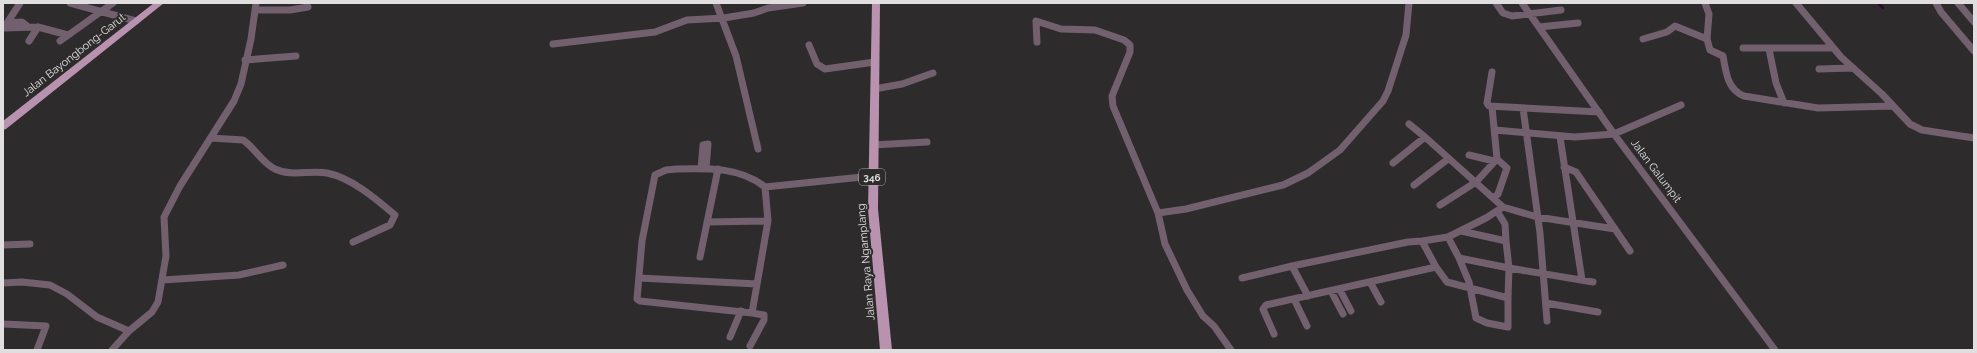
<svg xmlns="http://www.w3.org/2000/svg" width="1977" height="353" viewBox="0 0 1977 353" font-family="Raleway,sans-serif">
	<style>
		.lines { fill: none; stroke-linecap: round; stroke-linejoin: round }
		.stream { stroke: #2e0c28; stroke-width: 2.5 }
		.street { stroke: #72606e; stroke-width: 7 }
		.primary { fill: #b892af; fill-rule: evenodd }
		.labels { text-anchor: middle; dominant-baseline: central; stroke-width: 4; stroke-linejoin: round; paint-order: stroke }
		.shield { fill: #2e2b2d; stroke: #aba8aa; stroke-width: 1 }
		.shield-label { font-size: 10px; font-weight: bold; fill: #e0dedf }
		.street-label { font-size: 11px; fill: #e0dedf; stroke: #2e2b2d }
	</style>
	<rect width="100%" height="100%" fill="#2e2b2d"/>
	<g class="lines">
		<path class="stream" d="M 1878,3 L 1883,8"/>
		<path class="street" d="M 20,3 L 4,28 L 38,27 L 68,35
			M 70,3 L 136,21
			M 716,3 L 736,56 L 758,149
			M 1496,3 L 1503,13 L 1512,16 L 1561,10
			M 1522,3 L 1614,134 L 1775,350
			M 1705,3 L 1709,14 L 1707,39
			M 1796,3 L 1841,57 L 1882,94 L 1910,124 L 1922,130 L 1974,138
			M 1936,3 L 1941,12 L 1974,51
			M 1958,3 L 1974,22
			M 257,10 L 290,10 L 308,7
			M 7,23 L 22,22 L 26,25 L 25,27
			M 1539,27 L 1578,23
			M 1643,39 L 1667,32 L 1675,26 L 1707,39 L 1710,50 L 1723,56 C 1726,72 1727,89 1744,96 L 1818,108 L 1893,106
			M 29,41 L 38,27
			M 60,41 L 113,3
			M 1037,42 L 1036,21 L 1061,29 L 1095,30 L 1124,40 L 1130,45 L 1130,52 L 1112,96 L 1113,106 L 1158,213 L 1165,244 L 1187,290 L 1203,316 L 1214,326 L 1231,350
			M 553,44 L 655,32 L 687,20 L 724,18 L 754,13 L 768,8 L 803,3
			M 809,45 L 817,64 L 825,69 L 875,62
			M 1743,48 L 1833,48
			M 1769,49 L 1776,83 L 1784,103
			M 245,60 L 296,56
			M 1819,69 L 1853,68
			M 1492,72 L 1487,103 L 1489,106 L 1599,112
			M 874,89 L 902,84 L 933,73
			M 1523,108 L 1540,233 L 1547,321
			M 1409,124 L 1425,137
			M 1495,130 L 1575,137 L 1614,134 L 1681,105
			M 1560,137 L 1582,280
			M 211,138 L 243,140 C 255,148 262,163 275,169 C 292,177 310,170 327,173 C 352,178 376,199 395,215 L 390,225 L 353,242
			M 873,145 L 927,142
			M 1469,155 L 1494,161
			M 1393,163 L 1425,137 L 1503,207 L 1537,217 L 1615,229
			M 1564,167 L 1576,172 L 1630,251
			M 677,169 C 707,168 740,167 765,187 L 768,221 L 752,313 L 640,301 L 637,299 L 642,241 L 655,175 L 666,170 Z
			M 701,169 L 703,145 L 708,144 L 706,169
			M 1414,185 L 1448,159
			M 765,187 L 872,176
			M 1494,198 L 1498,194 L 1507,168 L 1497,159
			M 1440,205 L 1476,182 L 1497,159 L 1492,107
			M 1497,211 L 1505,224 L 1506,241
			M 1158,213 L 1186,209 L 1283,185 L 1308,173 L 1340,150 L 1383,101 L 1388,91 L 1406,35 L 1409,3
			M 707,222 L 768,221
			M 1461,231 L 1506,241 L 1509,268 L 1459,258 L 1469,282 L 1476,318 L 1487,323 L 1508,327 L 1508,298
			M 1448,237 L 1459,258
			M 3,245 L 30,244
			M 700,257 L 718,169
			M 1436,267 L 1447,282 L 1508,298 L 1509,268 L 1593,282
			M 639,278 L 757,284
			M 1242,278 L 1292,266
			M 163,280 L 239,275 L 283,265
			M 1370,282 L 1381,302
			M 3,283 L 22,282 L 50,285 L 67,294 L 97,317 L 129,331
			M 1340,290 L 1351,311
			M 1331,291 L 1343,314
			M 1308,296 L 1292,266 L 1408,242 L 1422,241
			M 1294,299 L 1307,326
			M 1546,303 L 1598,312
			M 3,324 L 46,326 L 37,350
			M 1274,334 L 1263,309 L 1266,305 L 1436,267 L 1422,241 L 1448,237 L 1486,218 L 1503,207
			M 730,337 L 741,311
			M 750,346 L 764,320 L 764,315 L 752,313
			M 112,350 L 129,331 L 152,312 L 158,302 L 166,256 L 164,217 L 180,186 L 234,101 L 241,84 L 251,39 L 256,3"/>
		<path class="primary" d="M 154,3 L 164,3 L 6,129 L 3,130 L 3,121 Z
			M 872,3 L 880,3 L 878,209 L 892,350 L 880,350 L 868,209 Z"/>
	</g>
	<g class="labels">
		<rect class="shield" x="859" y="169" width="26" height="16" rx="3"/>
		<g class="shield-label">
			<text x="872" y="177">346</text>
		</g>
		<g class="street-label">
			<text transform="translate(74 55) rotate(-38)">Jalan Bayongbong-Garut</text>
			<text transform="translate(1656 171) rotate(53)">Jalan Galumpit</text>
			<text transform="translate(866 262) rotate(-95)">Jalan Raya Ngamplang</text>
		</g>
	</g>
	<rect width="1977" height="353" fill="none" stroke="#e0dedf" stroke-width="8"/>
</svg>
